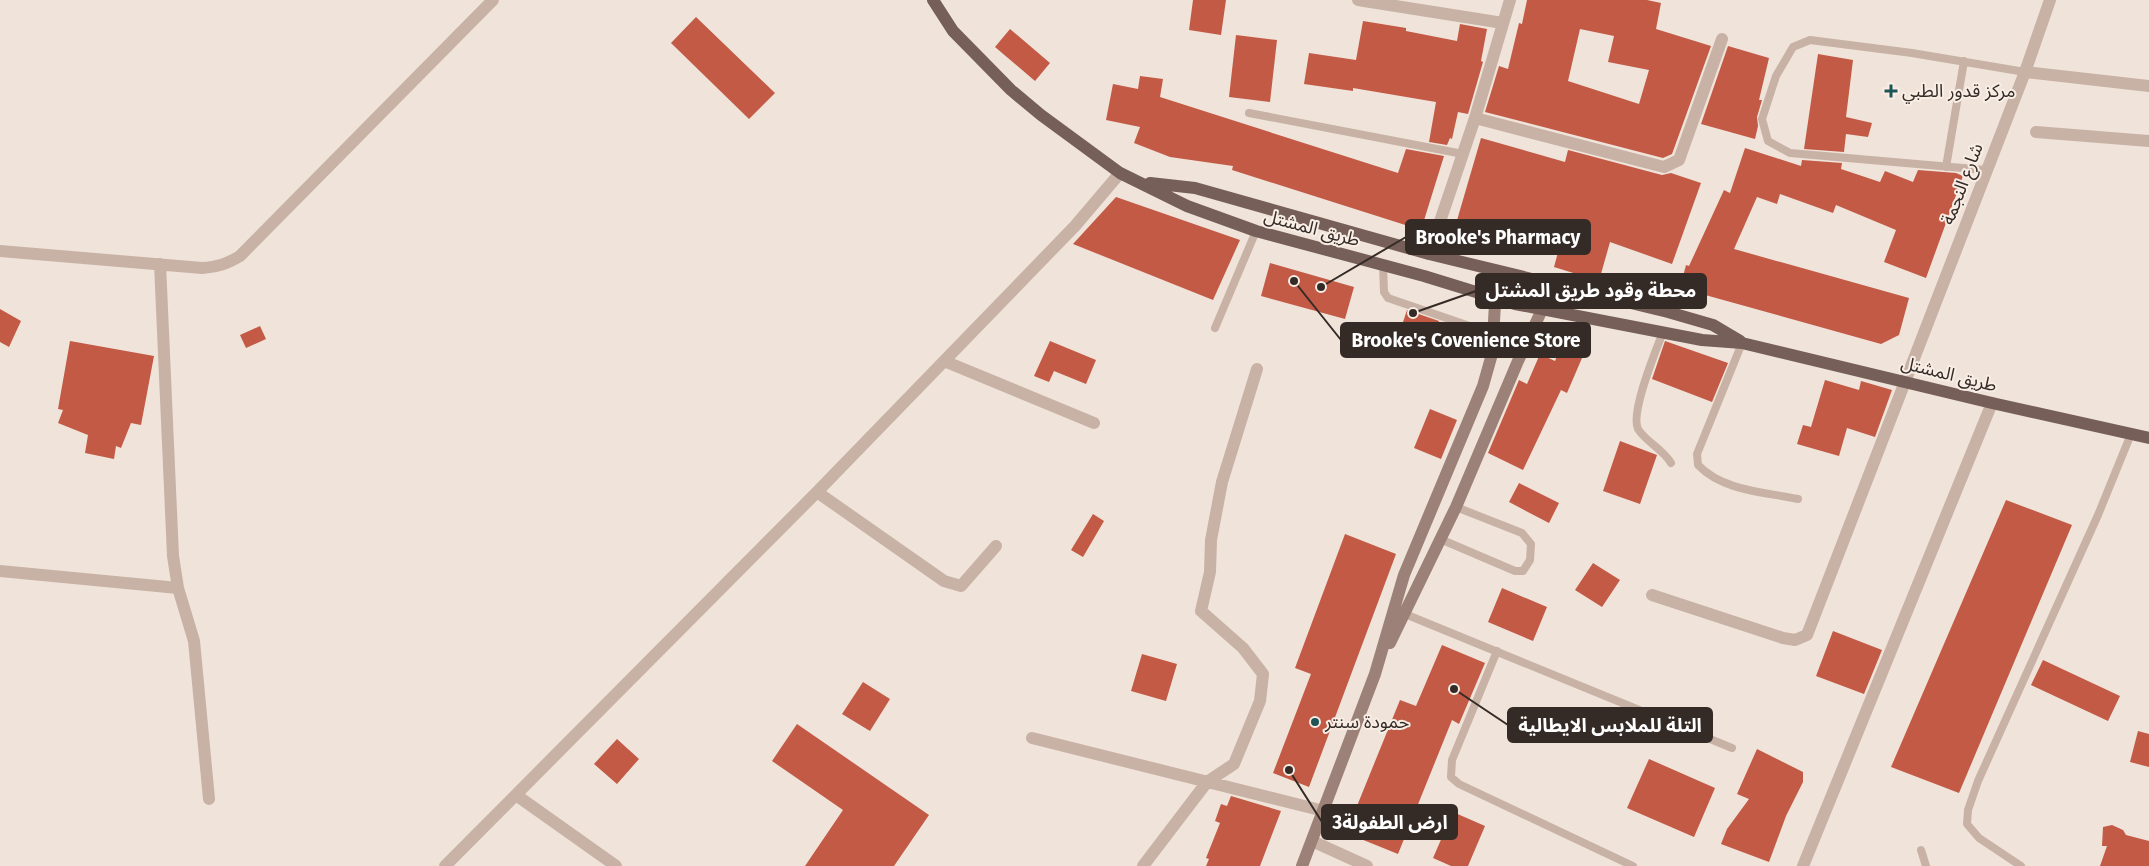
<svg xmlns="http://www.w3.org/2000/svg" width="2149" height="866" viewBox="0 0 2149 866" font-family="'Fira Sans','Noto Sans Arabic',sans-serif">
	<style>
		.building { fill: #c25a46; fill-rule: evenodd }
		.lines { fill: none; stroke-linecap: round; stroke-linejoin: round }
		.service { stroke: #c8b2a6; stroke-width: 8 }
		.minor { stroke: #c8b2a6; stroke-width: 12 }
		.secondary { stroke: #9b8177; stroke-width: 12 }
		.primary { stroke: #755f58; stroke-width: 12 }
		.poi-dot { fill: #1e5453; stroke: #f8eee5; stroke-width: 2 }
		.labels { text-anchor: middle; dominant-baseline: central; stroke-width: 4; stroke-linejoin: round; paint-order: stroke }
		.poi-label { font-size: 18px; fill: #342a26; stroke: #f8eee5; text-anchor: start }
		.street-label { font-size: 18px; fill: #342a26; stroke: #f8eee5 }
		.leader { fill: none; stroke: #342a26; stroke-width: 2 }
		.callout-dot { fill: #342a26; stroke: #f8eee5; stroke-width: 2 }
		.callout { fill: #342a26; stroke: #342a26; stroke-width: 2 }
		.callout-label { font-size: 19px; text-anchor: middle; font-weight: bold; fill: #fff }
	</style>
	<rect width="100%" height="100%" fill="#f0e3d9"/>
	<path class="building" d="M 1193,0 L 1226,0 L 1221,35 L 1189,30 Z
		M 1527,0 L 1647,0 L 1661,3 L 1656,29 L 1711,46 L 1672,154 L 1663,158 L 1485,112 L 1499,66 L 1508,69 L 1519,23 L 1522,24 ZM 1580,29 L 1614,36 L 1608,62 L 1649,70 L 1639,104 L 1568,81 Z
		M 696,17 L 775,93 L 749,119 L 671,43 Z
		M 1363,21 L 1406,28 L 1406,31 L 1457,41 L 1460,24 L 1487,29 L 1481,61 L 1483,62 L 1468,114 L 1458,112 L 1452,139 L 1450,138 L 1447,145 L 1429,142 L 1436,102 L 1353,88 L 1353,91 L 1304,84 L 1309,53 L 1356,60 Z
		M 1010,29 L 1050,63 L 1035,81 L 995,47 Z
		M 1236,35 L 1277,40 L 1270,102 L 1229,97 Z
		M 1728,46 L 1769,58 L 1759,100 L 1762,100 L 1757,117 L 1758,126 L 1755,139 L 1701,124 Z
		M 1818,54 L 1853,60 L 1846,117 L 1872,123 L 1868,137 L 1846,134 L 1844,152 L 1804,149 Z
		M 1140,76 L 1163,79 L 1160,97 L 1398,173 L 1406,149 L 1444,156 L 1421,230 L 1232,170 L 1233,166 L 1170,157 L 1134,143 L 1140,127 L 1106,120 L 1113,84 L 1138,89 Z
		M 1481,138 L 1565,162 L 1568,150 L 1662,175 L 1671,173 L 1701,183 L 1672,264 L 1610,242 L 1599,281 L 1554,267 L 1563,234 L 1531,225 L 1523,254 L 1453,234 Z
		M 1745,148 L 1801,166 L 1802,160 L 1842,163 L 1841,169 L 1880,182 L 1885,171 L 1913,182 L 1918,170 L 1956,173 L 1963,176 L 1926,278 L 1884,262 L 1896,230 L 1836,205 L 1833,213 L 1780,194 L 1777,204 L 1757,197 L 1734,249 L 1909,298 L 1899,335 L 1881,344 L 1680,288 L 1686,265 L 1689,266 L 1724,190 L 1730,193 Z
		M 1116,197 L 1240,240 L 1213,300 L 1073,244 Z
		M 1270,263 L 1354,287 L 1345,319 L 1261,296 Z
		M 0,309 L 21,321 L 9,347 L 0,342 Z
		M 1407,310 L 1439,321 L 1426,357 L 1387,343 L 1394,323 L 1402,325 Z
		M 260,326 L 266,339 L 246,348 L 240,335 Z
		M 70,341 L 154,356 L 141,425 L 131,423 L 121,448 L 116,446 L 114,459 L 85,453 L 88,435 L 58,423 L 63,410 L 58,409 Z
		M 1050,341 L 1096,360 L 1086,384 L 1054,371 L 1049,382 L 1034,376 Z
		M 1563,341 L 1585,351 L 1567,393 L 1561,390 L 1523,470 L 1488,453 L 1519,380 L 1527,384 L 1540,354 L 1555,361 Z
		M 1665,341 L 1728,363 L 1712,402 L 1652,379 Z
		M 1825,380 L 1859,390 L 1861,381 L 1892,390 L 1875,437 L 1847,428 L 1839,456 L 1797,444 L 1803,425 L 1811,427 Z
		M 1430,409 L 1457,420 L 1441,459 L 1414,448 Z
		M 1620,441 L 1657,455 L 1640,504 L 1603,491 Z
		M 1519,483 L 1559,503 L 1549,523 L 1509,502 Z
		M 2006,500 L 2072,525 L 1959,793 L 1891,767 Z
		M 1093,514 L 1104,521 L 1083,557 L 1071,550 Z
		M 1345,534 L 1396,554 L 1309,787 L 1273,773 L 1311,674 L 1295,668 Z
		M 1593,563 L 1620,580 L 1602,607 L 1575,590 Z
		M 1502,588 L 1547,607 L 1533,641 L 1488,622 Z
		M 1833,631 L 1882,650 L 1864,694 L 1816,676 Z
		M 1442,645 L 1485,663 L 1459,724 L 1452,720 L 1398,854 L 1346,833 L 1400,700 L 1416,706 Z
		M 1142,654 L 1177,664 L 1166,701 L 1131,691 Z
		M 2043,660 L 2120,696 L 2108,721 L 2031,685 Z
		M 863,682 L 890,699 L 870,731 L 842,714 Z
		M 797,724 L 929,815 L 894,866 L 805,866 L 843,810 L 772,761 Z
		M 2138,731 L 2149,734 L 2149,767 L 2130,762 Z
		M 617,739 L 639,759 L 617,784 L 594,764 Z
		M 1757,749 L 1803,772 L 1803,782 L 1786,816 L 1769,862 L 1721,844 L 1727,829 L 1749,799 L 1737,794 Z
		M 1649,759 L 1715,788 L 1694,837 L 1627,808 Z
		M 1231,796 L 1281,811 L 1260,866 L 1206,866 L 1209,859 L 1206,858 L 1220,823 L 1215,821 L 1221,804 L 1227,806 Z
		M 1453,812 L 1485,826 L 1468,866 L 1451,866 L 1433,858 Z
		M 2112,825 L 2123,830 L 2126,835 L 2149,841 L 2149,866 L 2100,866 L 2107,846 L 2102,846 L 2103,827 Z"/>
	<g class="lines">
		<path class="service" d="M 1249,113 L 1463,154
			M 1946,167 L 1964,61
			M 1986,170 L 1790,153 L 1768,141 L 1762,119 L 1776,76 L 1793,47 L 1810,40 L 1912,53 L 2025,72
			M 1383,265 L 1384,292 L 1388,298 L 1493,334
			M 1215,328 L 1256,231
			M 1663,332 C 1656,350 1630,413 1638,429 C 1646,442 1663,449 1671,463
			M 1742,343 L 1697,454 L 1698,465 C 1723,491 1764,492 1798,499
			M 1440,539 L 1515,571 L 1523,571 L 1530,560 L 1531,544 L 1522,533 L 1456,507
			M 1405,614 L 1732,748
			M 1497,651 L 1452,760 L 1451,777 L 1459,784 L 1633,866
			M 1921,850 L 1926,866
			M 2021,866 L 1979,838 L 1967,824 L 1968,810 L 1978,781 L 2098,515 L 2131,434"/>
		<path class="minor" d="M 1358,0 L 1503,23
			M 2025,72 L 2149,86
			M 1475,118 L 1664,167 L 1679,160 L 1722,39
			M 2036,132 L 2149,141
			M 0,251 L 202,268 C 217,267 227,264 240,256 L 493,0
			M 1429,254 L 1475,118 L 1510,0
			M 160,264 L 173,556 L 178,588 L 194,641 L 209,799
			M 944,361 L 1094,423
			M 817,492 L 944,581 L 961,586 L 996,546
			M 0,571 L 178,588
			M 1652,595 L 1783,638 L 1795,640 L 1807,635 L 2025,72 L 2050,0
			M 1032,738 L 1324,811
			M 516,795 L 616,866
			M 1312,841 L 1367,866
			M 445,866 L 817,492 L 1075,226 L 1120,173
			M 1143,866 L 1207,782 L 1234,764 L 1260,701 L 1263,674 L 1243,648 L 1201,611 L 1210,572 L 1211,540 L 1222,482 L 1257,369
			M 1803,866 L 1992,403"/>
		<path class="secondary" d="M 1390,643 L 1456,507 L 1518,361 L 1554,284
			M 1302,866 L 1375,674 L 1404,575 L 1483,386 L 1492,354 L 1497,271"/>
		<path class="primary" d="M 933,0 L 953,31 L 1011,90 L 1041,115 L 1120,173 L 1187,206 L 1256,231 L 1424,276 L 1515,304 L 1702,340 L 1742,343 L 1992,403 L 2149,438
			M 1150,183 L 1195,188 L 1429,254 L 1668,312 L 1713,325 L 1740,341"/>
	</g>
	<g class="poi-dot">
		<path d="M1888.5 83.5h5v5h5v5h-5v5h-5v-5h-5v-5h5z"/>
		<circle cx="1315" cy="722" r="5"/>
	</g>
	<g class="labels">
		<g class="poi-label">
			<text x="1902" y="91">مركز قدور الطبي</text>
			<text x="1325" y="722">حمودة سنتر</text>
		</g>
		<g class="street-label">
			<text transform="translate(1962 184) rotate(-69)">شارع النجمة</text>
			<text transform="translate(1312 228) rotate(15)">طريق المشتل</text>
			<text transform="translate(1949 374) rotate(14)">طريق المشتل</text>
		</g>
	</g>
	<path class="leader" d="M1321 287L1406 237M1413 313L1476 291M1294 281L1341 340M1454 689L1508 725M1289 770L1322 822"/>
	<g class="callout-dot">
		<circle cx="1321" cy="287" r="5"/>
		<circle cx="1413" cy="313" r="5"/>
		<circle cx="1294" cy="281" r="5"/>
		<circle cx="1454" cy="689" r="5"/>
		<circle cx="1289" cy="770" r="5"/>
	</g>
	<g class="callout">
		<rect x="1406" y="220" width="184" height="34" rx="5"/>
		<rect x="1476" y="274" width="230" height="34" rx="5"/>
		<rect x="1341" y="323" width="249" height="34" rx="5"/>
		<rect x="1508" y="708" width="204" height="34" rx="5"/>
		<rect x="1322" y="805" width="135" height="34" rx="5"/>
	</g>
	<g class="callout-label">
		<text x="1498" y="244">Brooke's Pharmacy</text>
		<text x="1591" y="297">محطة وقود طريق المشتل</text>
		<text x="1466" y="347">Brooke's Covenience Store</text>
		<text x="1610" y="732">التلة للملابس الايطالية</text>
		<text x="1390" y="829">ارض الطفولة3</text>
	</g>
</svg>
